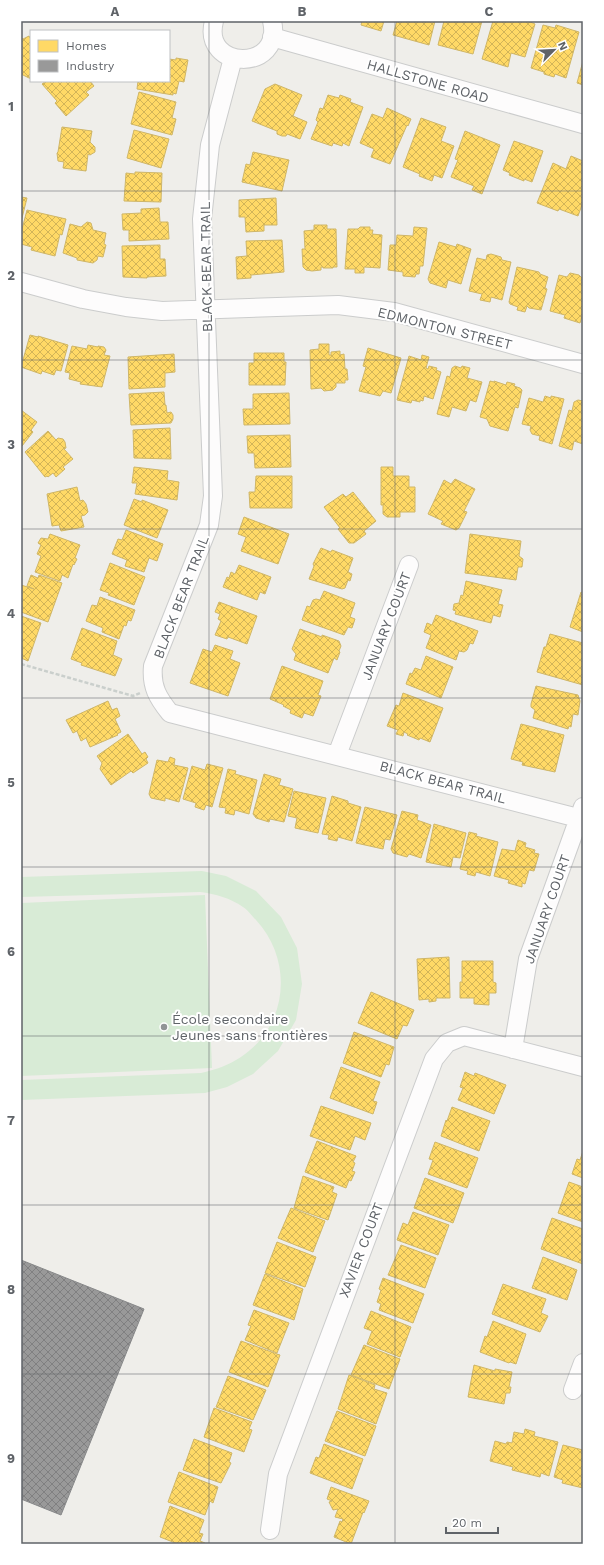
<svg xmlns="http://www.w3.org/2000/svg" width="604" height="1565" viewBox="0 0 604 1565" font-family="'Work Sans',sans-serif">
	<style>
		.grass { fill: #d8ebd6 }
		.homes { fill: url(#homes-cross-hatch); stroke: #cfb667 }
		.industry { fill: url(#industry-cross-hatch); stroke: #88898a }
		.lines { fill: none; stroke-linecap: round; stroke-linejoin: round }
		.minor-casing { stroke: #cbcccc; stroke-width: 20 }
		.path { stroke: #cacfcc; stroke-width: 2.5; stroke-dasharray: 4 2; stroke-linecap: butt }
		.minor { stroke: #fdfcfc; stroke-width: 18 }
		.grid { fill: none; stroke: #5f6368; stroke-width: 1; stroke-opacity: 0.55 }
		.poi-dot { fill: #919496; stroke: #fff; stroke-width: 1.5 }
		.labels { text-anchor: middle; dominant-baseline: central; stroke-width: 4; stroke-linejoin: round; paint-order: stroke }
		.street-label { font-size: 14px; fill: #5f6368; stroke: #fff }
		.poi-label { font-size: 14px; fill: #5f6368; stroke: #fff; text-anchor: start }
		.neatline { fill: none; stroke: #5f6368; stroke-width: 1.5 }
		.grid-label { font-size: 13px; text-anchor: middle; font-weight: bold; fill: #5f6368 }
	</style>
	<defs>
		<pattern id="homes-cross-hatch" width="8" height="8" patternUnits="userSpaceOnUse"><rect width="8" height="8" fill="#ffd966"/><path d="M0 0l8 8M0 8l8-8" fill="none" stroke="#d2b458"/></pattern>
		<pattern id="industry-cross-hatch" width="8" height="8" patternUnits="userSpaceOnUse"><rect width="8" height="8" fill="#999"/><path d="M0 0l8 8M0 8l8-8" fill="none" stroke="#808081"/></pattern>
	</defs>
	<rect width="100%" height="100%" fill="#efeeea"/>
	<path class="grass" d="M 202,871 L 226,876 L 256,891 L 281,917 L 297,948 L 302,984 L 296,1020 L 278,1051 L 253,1074 L 227,1087 L 205,1093 L 21,1100 L 21,1080 L 201,1073 C 215,1070 229,1065 241,1057 C 288,1026 294,961 256,920 C 252,916 248,910 243,907 C 230,898 216,894 200,892 L 21,897 L 21,877 Z
		M 205,895 L 212,1068 L 21,1076 L 21,903 Z"/>
	<path class="homes" d="M 362,21 L 384,21 L 381,31 L 361,25 Z
		M 397,21 L 435,21 L 429,45 L 393,35 Z
		M 444,21 L 482,21 L 473,54 L 438,45 Z
		M 493,21 L 528,21 L 535,24 L 525,57 L 511,53 L 508,67 L 482,59 Z
		M 543,25 L 555,28 L 556,25 L 579,32 L 566,78 L 555,74 L 554,77 L 544,74 L 544,72 L 531,68 Z
		M 29,36 L 31,38 L 31,79 L 21,74 L 21,38 L 23,39 Z
		M 176,58 L 188,60 L 184,82 L 179,81 L 176,94 L 173,93 L 173,95 L 137,89 L 138,81 L 169,81 L 169,59 L 176,60 Z
		M 583,61 L 583,85 L 577,83 Z
		M 46,81 L 90,81 L 94,86 L 86,92 L 89,95 L 66,116 L 55,103 L 57,101 L 42,84 Z
		M 275,84 L 302,95 L 293,116 L 307,122 L 300,139 L 287,134 L 286,136 L 282,136 L 277,134 L 277,131 L 252,121 L 265,89 Z
		M 139,92 L 176,102 L 172,118 L 176,119 L 172,135 L 131,124 Z
		M 328,95 L 339,98 L 340,95 L 351,99 L 350,102 L 363,107 L 349,146 L 343,143 L 342,146 L 333,143 L 332,146 L 311,139 L 318,122 L 316,120 L 320,108 L 323,109 Z
		M 387,108 L 411,119 L 408,126 L 407,125 L 390,164 L 371,157 L 374,149 L 360,143 L 372,114 L 383,118 Z
		M 421,118 L 446,127 L 441,141 L 454,146 L 442,178 L 434,175 L 432,181 L 419,176 L 420,174 L 403,167 Z
		M 62,127 L 92,131 L 90,142 L 95,147 L 95,152 L 90,155 L 88,154 L 86,171 L 63,168 L 64,162 L 58,161 L 57,153 L 58,152 Z
		M 134,130 L 169,139 L 161,168 L 127,158 Z
		M 465,131 L 500,145 L 482,194 L 472,190 L 474,186 L 451,177 L 458,160 L 455,159 Z
		M 514,141 L 543,151 L 532,182 L 524,179 L 524,181 L 509,175 L 510,173 L 503,170 Z
		M 253,152 L 289,160 L 282,191 L 242,182 L 246,164 L 250,165 Z
		M 571,156 L 583,161 L 583,202 L 578,216 L 559,209 L 558,211 L 537,203 L 553,163 L 566,169 Z
		M 135,172 L 162,173 L 161,202 L 124,201 L 126,173 L 135,174 Z
		M 21,197 L 27,198 L 21,222 Z
		M 276,198 L 277,225 L 264,225 L 264,231 L 246,232 L 245,217 L 239,217 L 239,200 Z
		M 159,208 L 160,222 L 168,222 L 169,239 L 129,241 L 129,230 L 123,230 L 122,214 L 141,213 L 141,209 Z
		M 27,210 L 66,219 L 62,235 L 60,234 L 55,256 L 31,250 L 32,247 L 21,244 L 21,233 Z
		M 87,222 L 91,223 L 93,230 L 106,233 L 104,244 L 106,245 L 103,257 L 98,256 L 97,260 L 93,263 L 77,260 L 77,258 L 63,253 L 70,224 L 81,227 Z
		M 314,225 L 327,225 L 327,229 L 336,229 L 337,267 L 333,267 L 333,268 L 323,268 L 323,267 L 321,267 L 321,270 L 312,271 L 306,270 L 303,267 L 302,249 L 305,249 L 304,231 L 314,230 Z
		M 360,227 L 370,227 L 370,230 L 373,230 L 372,234 L 382,235 L 380,268 L 364,267 L 364,273 L 355,273 L 355,269 L 345,269 L 348,229 L 358,229 Z
		M 414,227 L 427,228 L 423,266 L 420,266 L 419,274 L 416,274 L 415,277 L 403,276 L 403,272 L 388,270 L 390,245 L 396,245 L 397,235 L 413,236 Z
		M 282,240 L 284,272 L 251,275 L 251,278 L 237,279 L 236,257 L 247,256 L 246,241 Z
		M 439,242 L 456,247 L 457,244 L 471,249 L 461,284 L 448,280 L 446,288 L 430,283 L 428,279 Z
		M 160,245 L 160,259 L 165,259 L 166,276 L 147,277 L 147,278 L 123,277 L 122,246 Z
		M 491,254 L 501,257 L 502,260 L 511,262 L 502,300 L 491,297 L 490,302 L 480,300 L 482,294 L 469,291 L 477,258 L 486,260 L 487,255 Z
		M 517,267 L 539,272 L 540,274 L 548,277 L 545,288 L 547,289 L 541,310 L 529,308 L 527,306 L 525,312 L 517,310 L 518,307 L 510,304 L 509,302 Z
		M 570,273 L 579,275 L 582,278 L 581,281 L 583,282 L 583,313 L 580,323 L 564,318 L 565,315 L 550,311 L 559,275 L 567,277 Z
		M 30,335 L 38,337 L 38,336 L 68,345 L 61,371 L 56,370 L 54,375 L 42,371 L 41,374 L 21,367 Z
		M 319,344 L 329,344 L 329,355 L 331,355 L 331,352 L 340,351 L 340,355 L 344,354 L 345,369 L 347,369 L 348,380 L 345,380 L 345,383 L 336,383 L 336,387 L 333,390 L 324,391 L 321,388 L 311,389 L 310,350 L 319,349 Z
		M 88,345 L 98,347 L 98,346 L 104,347 L 106,350 L 104,355 L 110,356 L 102,387 L 80,384 L 81,382 L 69,379 L 70,373 L 65,372 L 72,346 L 87,349 Z
		M 368,348 L 401,358 L 391,393 L 383,391 L 380,396 L 359,391 L 366,367 L 363,366 Z
		M 254,353 L 284,353 L 284,362 L 286,362 L 285,385 L 249,385 L 249,363 L 254,363 Z
		M 174,354 L 175,372 L 165,373 L 165,387 L 129,389 L 128,357 Z
		M 422,355 L 429,357 L 426,368 L 428,369 L 429,366 L 437,368 L 436,370 L 441,372 L 433,399 L 424,396 L 423,401 L 420,400 L 420,402 L 412,400 L 411,403 L 397,400 L 409,356 L 421,360 Z
		M 455,366 L 461,368 L 462,366 L 470,368 L 467,378 L 482,382 L 476,402 L 470,400 L 466,411 L 452,407 L 449,417 L 437,414 L 447,376 L 450,377 L 452,368 Z
		M 490,381 L 494,382 L 494,381 L 506,385 L 507,382 L 515,384 L 514,386 L 520,388 L 522,390 L 518,408 L 515,407 L 508,431 L 490,426 L 487,419 L 480,417 Z
		M 164,392 L 165,405 L 166,405 L 167,413 L 171,412 L 173,415 L 173,419 L 171,423 L 131,425 L 129,394 Z
		M 289,393 L 290,424 L 244,425 L 243,409 L 253,409 L 253,394 Z
		M 545,396 L 551,398 L 551,396 L 564,399 L 552,444 L 539,440 L 540,436 L 532,434 L 530,430 L 531,426 L 522,424 L 529,398 L 543,402 Z
		M 578,400 L 583,401 L 583,444 L 574,441 L 572,450 L 559,446 L 569,410 L 572,411 L 574,402 Z
		M 21,410 L 37,422 L 31,430 L 33,432 L 22,446 Z
		M 170,428 L 171,459 L 134,458 L 133,430 Z
		M 48,431 L 56,440 L 58,438 L 63,439 L 65,442 L 66,448 L 64,449 L 73,459 L 63,467 L 65,469 L 56,477 L 53,473 L 48,477 L 47,476 L 45,477 L 25,452 Z
		M 290,435 L 291,467 L 255,468 L 254,453 L 248,453 L 247,436 Z
		M 134,467 L 168,471 L 167,480 L 179,482 L 177,500 L 135,494 L 137,483 L 132,483 Z
		M 381,467 L 393,467 L 393,476 L 409,476 L 409,487 L 415,487 L 415,512 L 400,512 L 400,517 L 387,517 L 383,514 L 383,505 L 381,505 Z
		M 256,476 L 292,476 L 292,508 L 250,508 L 249,492 L 255,492 Z
		M 455,479 L 475,489 L 464,511 L 467,512 L 459,528 L 456,530 L 441,524 L 443,521 L 428,514 L 444,480 L 451,484 Z
		M 77,487 L 80,501 L 83,500 L 86,504 L 88,512 L 85,515 L 81,516 L 84,527 L 61,531 L 59,525 L 52,526 L 47,494 Z
		M 353,492 L 376,521 L 364,531 L 366,534 L 354,543 L 349,543 L 338,529 L 340,528 L 324,507 L 340,496 L 343,494 L 346,497 Z
		M 134,499 L 142,502 L 142,500 L 168,510 L 157,538 L 124,525 Z
		M 244,517 L 289,534 L 278,564 L 241,551 L 246,537 L 238,534 Z
		M 126,530 L 163,544 L 157,561 L 149,558 L 144,572 L 125,566 L 127,560 L 112,554 L 118,539 L 122,540 Z
		M 50,534 L 80,545 L 75,558 L 77,559 L 74,565 L 73,564 L 68,578 L 62,575 L 60,581 L 35,572 L 41,556 L 37,554 L 41,545 L 38,543 L 41,538 L 48,539 Z
		M 470,534 L 521,541 L 519,556 L 523,559 L 522,567 L 518,567 L 516,580 L 465,573 Z
		M 321,548 L 331,552 L 332,550 L 353,558 L 348,572 L 352,574 L 350,581 L 348,580 L 345,588 L 342,589 L 309,579 L 314,566 L 313,564 Z
		M 110,563 L 145,577 L 134,605 L 108,595 L 109,593 L 100,590 Z
		M 239,565 L 271,577 L 265,594 L 260,592 L 257,600 L 223,587 L 227,577 L 229,578 L 231,572 L 235,574 Z
		M 31,575 L 38,578 L 39,575 L 62,583 L 48,622 L 21,612 L 21,585 L 34,589 L 27,586 Z
		M 466,581 L 502,590 L 498,604 L 503,605 L 500,617 L 493,615 L 491,623 L 455,614 L 456,611 L 453,610 L 454,604 L 459,603 L 461,595 L 463,596 Z
		M 324,591 L 355,603 L 350,617 L 355,619 L 352,628 L 348,627 L 344,635 L 302,620 L 307,606 L 310,607 L 313,600 L 316,599 L 320,600 Z
		M 581,592 L 583,593 L 583,632 L 570,627 Z
		M 100,597 L 135,610 L 131,621 L 128,620 L 126,626 L 124,625 L 119,639 L 102,632 L 103,628 L 86,621 L 92,605 L 97,606 Z
		M 219,602 L 257,616 L 247,644 L 228,637 L 227,639 L 215,635 L 221,621 L 218,619 L 220,614 L 215,612 Z
		M 436,615 L 478,631 L 473,644 L 470,643 L 467,650 L 464,652 L 459,651 L 456,660 L 426,648 L 431,635 L 424,632 L 427,623 L 432,625 Z
		M 21,616 L 41,623 L 28,661 L 21,658 Z
		M 82,628 L 117,641 L 113,655 L 122,659 L 115,676 L 81,665 L 82,663 L 71,659 Z
		M 300,629 L 322,637 L 322,635 L 339,641 L 341,646 L 339,651 L 340,652 L 337,660 L 334,658 L 328,673 L 294,660 L 296,654 L 292,649 Z
		M 550,634 L 583,643 L 583,685 L 537,672 L 544,647 L 546,647 Z
		M 215,645 L 233,651 L 230,659 L 240,663 L 228,696 L 190,683 L 203,649 L 212,652 Z
		M 426,656 L 453,667 L 441,698 L 406,684 L 410,673 L 412,674 L 415,668 L 421,670 Z
		M 282,666 L 323,681 L 318,695 L 321,696 L 313,716 L 304,713 L 302,718 L 290,713 L 291,710 L 283,706 L 284,705 L 270,699 Z
		M 536,686 L 578,695 L 580,701 L 578,715 L 573,714 L 571,727 L 569,726 L 568,729 L 533,718 L 535,710 L 531,707 L 531,704 Z
		M 403,693 L 443,708 L 430,742 L 420,738 L 419,740 L 407,735 L 408,734 L 404,732 L 403,736 L 396,734 L 398,730 L 387,726 L 396,705 L 399,706 Z
		M 108,701 L 112,710 L 117,708 L 120,716 L 115,719 L 121,732 L 117,734 L 118,735 L 90,747 L 86,738 L 81,741 L 77,731 L 73,733 L 66,720 Z
		M 521,724 L 564,735 L 555,772 L 522,765 L 523,762 L 511,759 Z
		M 128,734 L 142,754 L 145,752 L 148,757 L 146,759 L 148,763 L 133,773 L 131,771 L 111,785 L 100,769 L 102,763 L 97,756 Z
		M 170,757 L 175,759 L 174,765 L 188,768 L 179,802 L 165,798 L 165,801 L 151,798 L 149,794 L 157,760 L 168,762 Z
		M 207,764 L 223,768 L 212,807 L 206,805 L 204,810 L 195,807 L 196,803 L 183,799 L 192,766 L 205,770 Z
		M 228,769 L 236,771 L 235,774 L 257,780 L 249,814 L 235,810 L 234,815 L 225,813 L 226,808 L 219,807 Z
		M 264,774 L 281,779 L 279,785 L 293,789 L 284,822 L 270,819 L 269,822 L 256,818 L 253,814 Z
		M 294,791 L 326,798 L 318,833 L 295,828 L 297,818 L 288,816 Z
		M 332,796 L 348,801 L 348,803 L 361,807 L 352,841 L 338,837 L 337,841 L 328,839 L 329,835 L 322,834 Z
		M 365,807 L 397,815 L 390,840 L 385,839 L 383,849 L 356,843 Z
		M 402,811 L 418,815 L 417,820 L 431,825 L 421,858 L 409,854 L 407,857 L 393,853 L 391,849 Z
		M 434,824 L 466,833 L 460,858 L 453,857 L 451,867 L 426,862 Z
		M 469,832 L 477,834 L 476,836 L 498,842 L 490,876 L 476,872 L 475,876 L 467,874 L 468,871 L 460,869 Z
		M 518,840 L 526,843 L 525,847 L 535,850 L 534,853 L 539,854 L 534,871 L 529,870 L 525,884 L 522,883 L 522,887 L 508,883 L 509,880 L 494,876 L 502,849 L 515,851 Z
		M 449,957 L 450,998 L 436,998 L 436,1001 L 429,1002 L 429,999 L 419,1000 L 417,959 Z
		M 462,961 L 493,961 L 493,982 L 496,983 L 496,993 L 489,993 L 489,1005 L 474,1004 L 474,998 L 460,998 L 460,982 L 462,982 Z
		M 371,992 L 414,1010 L 407,1026 L 403,1025 L 397,1039 L 358,1023 Z
		M 354,1032 L 394,1047 L 389,1065 L 386,1064 L 381,1077 L 343,1063 Z
		M 341,1067 L 380,1082 L 373,1101 L 377,1102 L 373,1114 L 330,1098 Z
		M 465,1072 L 474,1076 L 475,1073 L 506,1085 L 494,1114 L 458,1100 L 463,1088 L 460,1087 Z
		M 321,1106 L 371,1123 L 365,1140 L 355,1136 L 350,1150 L 310,1136 Z
		M 452,1107 L 490,1121 L 479,1151 L 441,1136 L 446,1120 L 447,1121 Z
		M 317,1141 L 356,1156 L 353,1162 L 355,1163 L 352,1171 L 355,1172 L 351,1181 L 349,1180 L 346,1188 L 305,1172 Z
		M 435,1142 L 478,1158 L 467,1188 L 428,1174 L 433,1160 L 429,1159 Z
		M 583,1151 L 583,1178 L 572,1174 L 577,1159 L 580,1160 Z
		M 303,1176 L 334,1187 L 332,1192 L 337,1194 L 328,1220 L 294,1208 Z
		M 425,1178 L 464,1193 L 453,1223 L 414,1208 Z
		M 569,1182 L 583,1187 L 583,1222 L 558,1213 Z
		M 291,1208 L 325,1221 L 313,1252 L 278,1238 Z
		M 413,1212 L 449,1225 L 438,1255 L 397,1240 L 403,1223 L 408,1225 Z
		M 552,1218 L 583,1229 L 583,1264 L 541,1249 Z
		M 277,1242 L 316,1257 L 305,1287 L 265,1273 Z
		M 401,1245 L 436,1258 L 425,1288 L 388,1275 Z
		M 543,1257 L 577,1270 L 567,1300 L 532,1288 Z
		M 265,1274 L 303,1289 L 294,1320 L 253,1305 Z
		M 383,1278 L 424,1294 L 413,1323 L 379,1310 L 381,1304 L 377,1302 L 381,1290 L 379,1289 Z
		M 503,1284 L 546,1299 L 541,1313 L 548,1316 L 540,1332 L 492,1314 Z
		M 254,1310 L 289,1323 L 277,1353 L 245,1340 L 251,1326 L 248,1325 Z
		M 371,1311 L 411,1327 L 400,1357 L 367,1344 L 372,1331 L 364,1328 Z
		M 493,1321 L 526,1334 L 516,1364 L 510,1362 L 509,1363 L 480,1352 L 485,1336 L 487,1337 Z
		M 241,1341 L 280,1355 L 268,1387 L 229,1372 Z
		M 364,1345 L 400,1359 L 389,1389 L 351,1375 Z
		M 474,1365 L 495,1371 L 495,1369 L 512,1372 L 509,1387 L 511,1387 L 510,1393 L 506,1393 L 504,1404 L 468,1397 Z
		M 349,1375 L 375,1385 L 374,1389 L 387,1393 L 376,1424 L 338,1409 Z
		M 228,1376 L 266,1390 L 253,1420 L 216,1407 Z
		M 214,1408 L 252,1422 L 249,1429 L 252,1430 L 244,1452 L 204,1437 Z
		M 337,1411 L 376,1426 L 365,1456 L 325,1441 Z
		M 525,1429 L 535,1432 L 534,1436 L 558,1442 L 549,1476 L 541,1473 L 540,1477 L 512,1470 L 513,1467 L 490,1461 L 495,1441 L 506,1444 L 507,1442 L 512,1443 L 514,1432 L 524,1434 Z
		M 194,1439 L 232,1453 L 229,1462 L 231,1463 L 221,1483 L 183,1470 Z
		M 324,1444 L 363,1459 L 352,1489 L 310,1473 L 316,1457 L 319,1458 Z
		M 563,1445 L 583,1450 L 583,1488 L 562,1483 L 563,1480 L 554,1477 Z
		M 179,1472 L 218,1487 L 213,1503 L 210,1501 L 205,1515 L 168,1502 Z
		M 331,1487 L 369,1501 L 364,1513 L 363,1512 L 351,1544 L 334,1537 L 340,1521 L 342,1522 L 343,1519 L 335,1517 L 338,1509 L 333,1510 L 329,1502 L 332,1501 L 327,1499 Z
		M 170,1506 L 204,1520 L 199,1533 L 203,1534 L 200,1541 L 205,1543 L 204,1544 L 178,1544 L 160,1537 Z"/>
	<path class="industry" d="M 21,1260 L 144,1309 L 61,1515 L 21,1499 Z"/>
	<g class="lines">
		<g class="minor-casing">
			<path id="minor" d="M 214,21 C 201,71 284,72 272,21
				M 272,37 L 583,124
				M 233,58 L 210,145 L 202,219 L 213,496 L 209,525 L 153,666 C 151,687 158,698 170,713 L 578,818
				M 21,282 L 83,299 L 126,307 L 162,311 L 338,305 L 394,312 L 583,364
				M 337,755 L 409,565
				M 513,1049 L 528,959 L 583,807
				M 573,1390 L 583,1363
				M 270,1530 L 278,1474 L 434,1059 L 447,1043 L 464,1036 L 583,1067"/>
		</g>
		<path class="path" d="M 21,664 L 133,696 L 140,693"/>
		<use href="#minor" class="minor"/>
	</g>
	<path class="grid" d="M 209,21 L 209,1544M 395,21 L 395,1544M 21,191 L 583,191M 21,360 L 583,360M 21,529 L 583,529M 21,698 L 583,698M 21,867 L 583,867M 21,1036 L 583,1036M 21,1205 L 583,1205M 21,1374 L 583,1374"/>
	<circle class="poi-dot" cx="164" cy="1027" r="4"/>
	<g class="labels">
		<g class="street-label">
			<text transform="translate(428 81) rotate(16)">HALLSTONE ROAD</text>
			<text transform="translate(206 267) rotate(-91)">BLACK BEAR TRAIL</text>
			<text transform="translate(445 328) rotate(14)">EDMONTON STREET</text>
			<text transform="translate(181 597) rotate(-69)">BLACK BEAR TRAIL</text>
			<text transform="translate(386 626) rotate(-69)">JANUARY COURT</text>
			<text transform="translate(443 782) rotate(15)">BLACK BEAR TRAIL</text>
			<text transform="translate(547 909) rotate(-71)">JANUARY COURT</text>
			<text transform="translate(361 1250) rotate(-69)">XAVIER COURT</text>
		</g>
		<g class="poi-label">
			<text x="172" y="1019">École secondaire<tspan x="172" dy="16">Jeunes sans frontières</tspan></text>
		</g>
	</g>
	<rect width="604" height="1565" fill="none" stroke="#ffffff" stroke-width="44"/>
	<rect x="30" y="30" width="140" height="52" fill="#ffffff" stroke="#bfc1c3"/>
	<rect x="38" y="40" width="20" height="12" fill="#ffd966" stroke="#bfc1c3"/>
	<text x="66" y="50" font-size="12" fill="#5f6368">Homes</text>
	<rect x="38" y="60" width="20" height="12" fill="#999999" stroke="#bfc1c3"/>
	<text x="66" y="70" font-size="12" fill="#5f6368">Industry</text>
	<g transform="translate(554 50) rotate(66)" stroke="#ffffff" stroke-width="3" paint-order="stroke">
	<path d="M0-3L7 15L0 10L-7 15Z" fill="#5f6368"/>
	<text y="-6" font-size="11" font-weight="bold" text-anchor="middle" fill="#5f6368">N</text>
	</g>
	<path d="M446 1527v6h52v-6" fill="none" stroke="#5f6368" stroke-width="2"/>
	<text x="452" y="1527" font-size="12" fill="#5f6368" stroke="#ffffff" stroke-width="3" paint-order="stroke">20 m</text>
	<rect x="22" y="22" width="560" height="1521" class="neatline"/>
	<g class="grid-label">
		<text x="115" y="16">A</text>
		<text x="302" y="16">B</text>
		<text x="489" y="16">C</text>
		<text x="11" y="111">1</text>
		<text x="11" y="280">2</text>
		<text x="11" y="449">3</text>
		<text x="11" y="618">4</text>
		<text x="11" y="787">5</text>
		<text x="11" y="956">6</text>
		<text x="11" y="1125">7</text>
		<text x="11" y="1294">8</text>
		<text x="11" y="1463">9</text>
	</g>
</svg>
